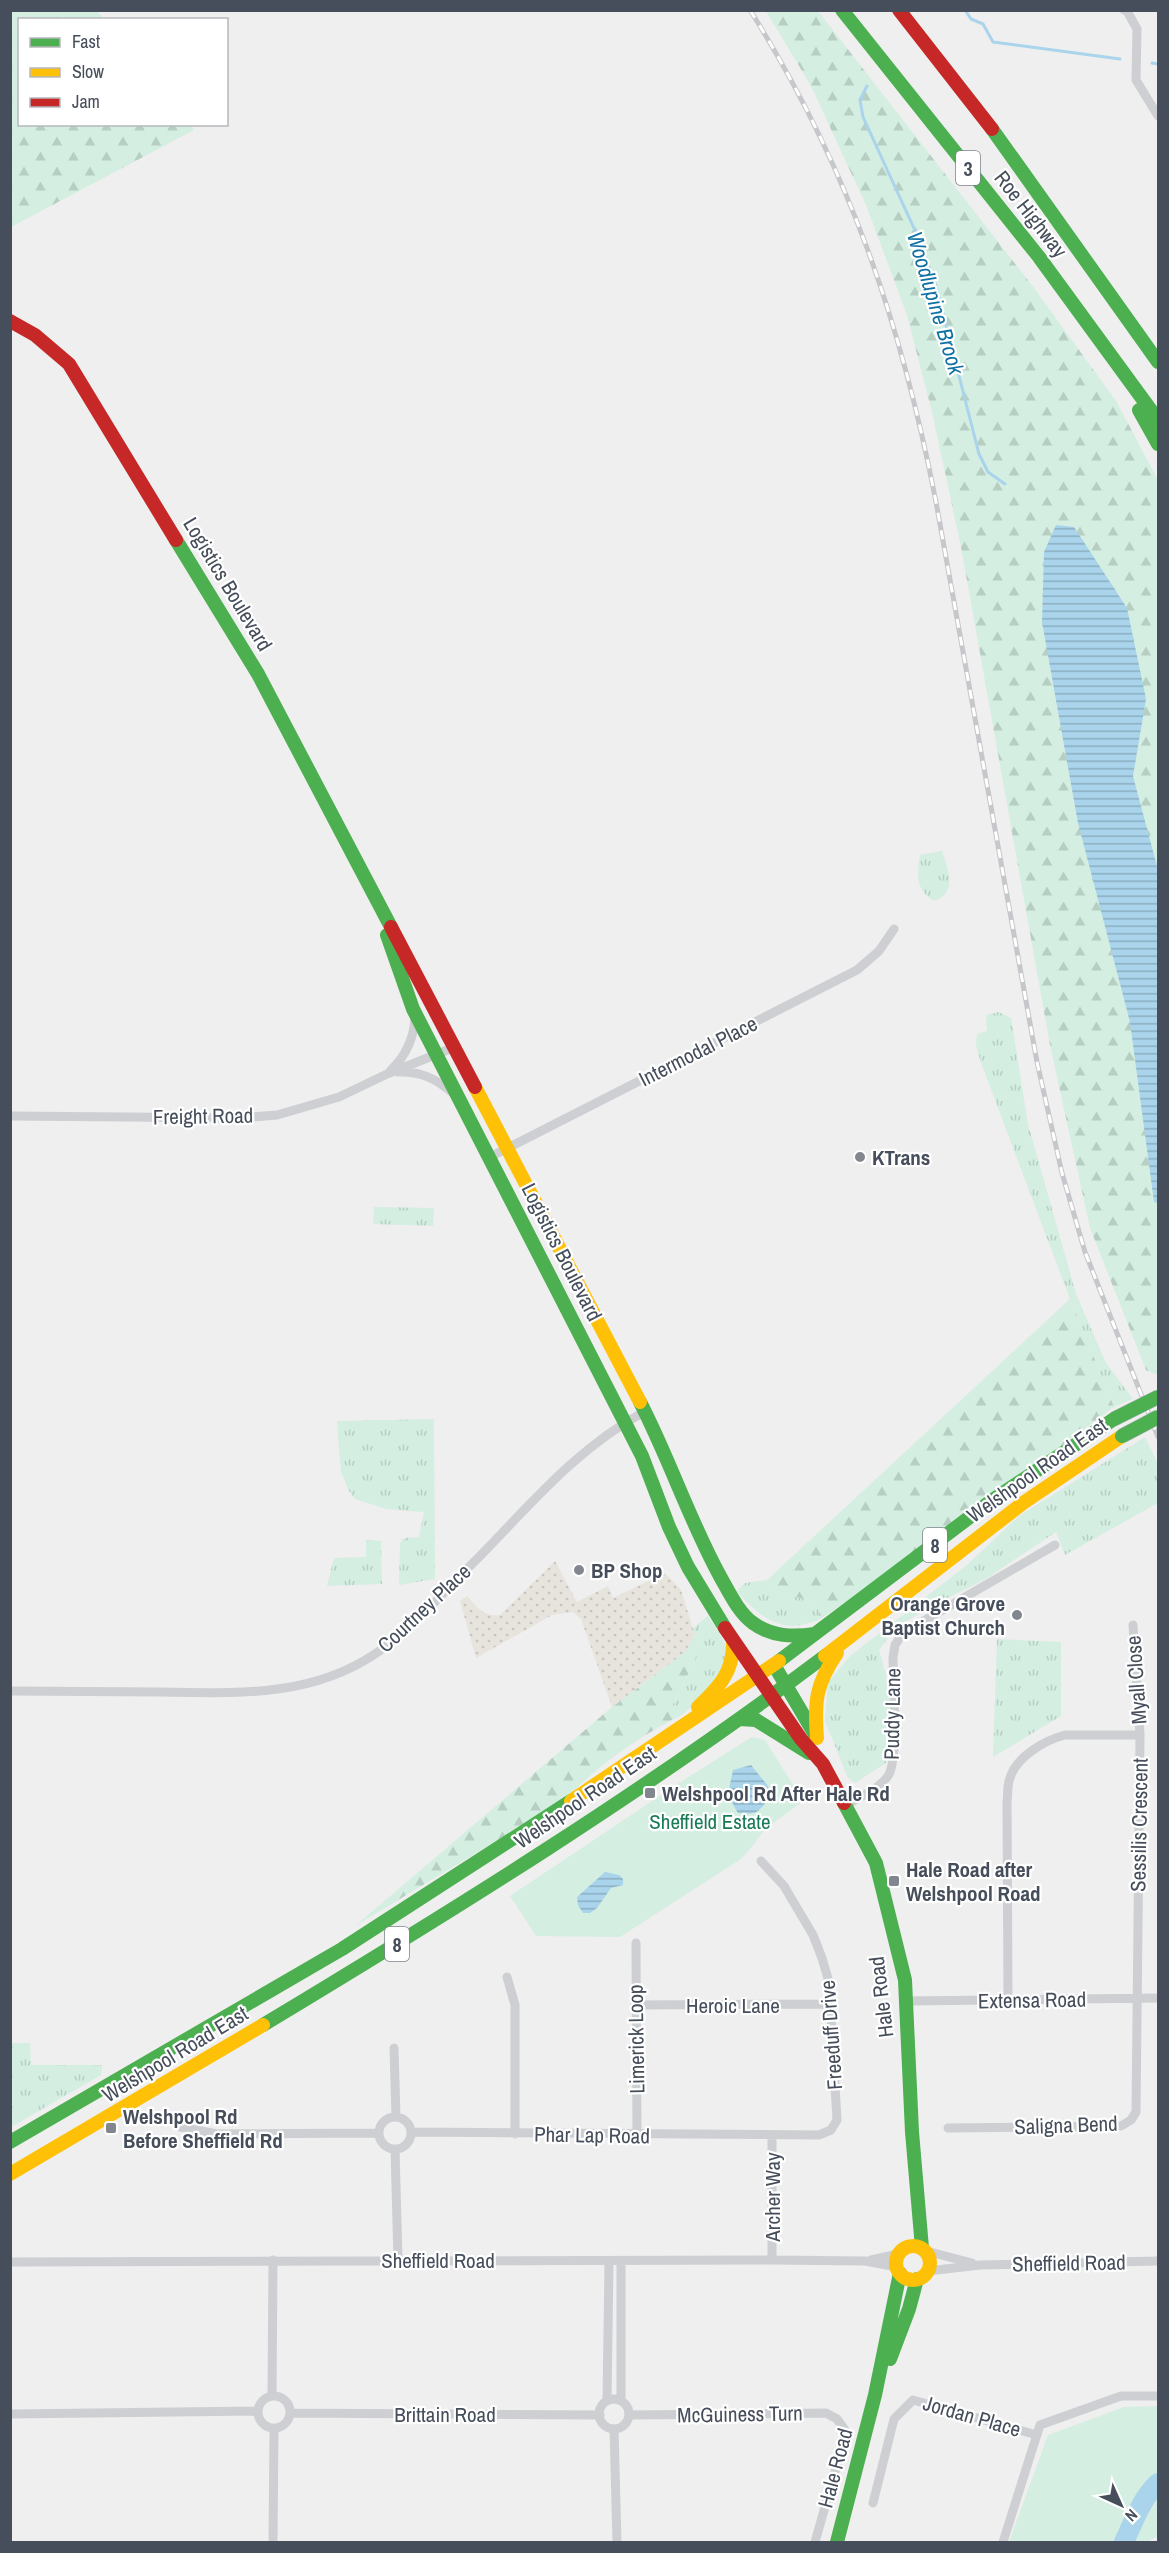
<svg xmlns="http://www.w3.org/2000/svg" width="1169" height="2553" viewBox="0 0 1169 2553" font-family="'Archivo Narrow',sans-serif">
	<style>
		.grass { fill: url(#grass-tufts) }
		.forest { fill: url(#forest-firs) }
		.sand { fill: url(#sand-dots) }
		.park { fill: #d4eee1 }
		.water { fill: url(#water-rules) }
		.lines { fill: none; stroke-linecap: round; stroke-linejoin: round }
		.stream { stroke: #a9d4eb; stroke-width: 3 }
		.river { stroke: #a9d4eb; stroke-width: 20 }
		.street { stroke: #cdcfd2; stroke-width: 9 }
		.fast { stroke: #4caf50; stroke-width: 14 }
		.slow { stroke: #ffc107; stroke-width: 14 }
		.jam { stroke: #c62828; stroke-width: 14 }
		.rail-casing { stroke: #c6c7ca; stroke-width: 5 }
		.rail { stroke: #fff; stroke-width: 3; stroke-dasharray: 9; stroke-linecap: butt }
		.fast-bridge-casing { stroke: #b4b7be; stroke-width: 15; stroke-linecap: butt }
		.fast-bridge { stroke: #4caf50; stroke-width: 14 }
		.poi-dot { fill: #81868f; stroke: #fff; stroke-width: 2 }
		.labels { text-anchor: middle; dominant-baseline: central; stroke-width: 4.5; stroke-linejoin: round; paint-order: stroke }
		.shield { fill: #fff; stroke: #7e838c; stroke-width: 1.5 }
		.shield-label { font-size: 20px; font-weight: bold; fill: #464e5b }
		.street-label { font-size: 21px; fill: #464e5b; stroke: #fff }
		.poi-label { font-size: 21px; font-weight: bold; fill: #464e5b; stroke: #fff; text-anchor: start }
		.park-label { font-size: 21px; fill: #197a57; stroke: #fff }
		.water-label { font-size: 22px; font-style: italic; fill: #1071a4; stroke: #fff }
	</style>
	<defs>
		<pattern id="grass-tufts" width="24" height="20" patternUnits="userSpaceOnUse" patternTransform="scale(1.5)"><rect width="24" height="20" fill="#d4eee1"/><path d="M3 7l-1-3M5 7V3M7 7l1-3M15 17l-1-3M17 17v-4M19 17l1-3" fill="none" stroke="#b7cec3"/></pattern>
		<pattern id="forest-firs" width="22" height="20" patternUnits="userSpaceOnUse" patternTransform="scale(1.5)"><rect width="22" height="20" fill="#d4eee1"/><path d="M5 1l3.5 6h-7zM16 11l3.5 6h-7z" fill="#b7cec3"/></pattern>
		<pattern id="sand-dots" width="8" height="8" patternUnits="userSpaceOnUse" patternTransform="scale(1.5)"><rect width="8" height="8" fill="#e7e4de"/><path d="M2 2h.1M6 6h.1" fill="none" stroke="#c8c5c1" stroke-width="1.8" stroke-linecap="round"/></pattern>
		<pattern id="water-rules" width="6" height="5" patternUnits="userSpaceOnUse" patternTransform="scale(1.5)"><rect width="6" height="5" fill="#a9d4eb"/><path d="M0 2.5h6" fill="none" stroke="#8baec1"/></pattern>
	</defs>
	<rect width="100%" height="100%" fill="#efefef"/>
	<path class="grass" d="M 942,851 C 948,869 958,893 934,901 C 915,890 917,874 920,855 Z
		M 999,1012 L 1011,1018 L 1028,1124 L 1076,1294 L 1106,1363 L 1133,1399 L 1114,1407 L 1070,1299 L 980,1060 L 976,1045 L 977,1034 L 987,1031 L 986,1015 Z
		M 374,1207 L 434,1208 L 433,1226 L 373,1224 Z
		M 434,1419 L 435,1579 L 399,1585 L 400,1543 L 405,1538 L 419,1537 L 424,1512 L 386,1509 L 355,1499 L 349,1491 L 341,1472 L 337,1421 Z
		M 1145,1437 L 1158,1464 L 1158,1506 L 1156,1504 L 1065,1555 L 1056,1532 L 984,1580 L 937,1603 L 896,1627 L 879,1650 C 890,1685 895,1727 886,1763 L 855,1783 L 848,1778 L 825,1721 L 828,1682 L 850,1656 L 967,1565 L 1019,1516 Z
		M 366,1540 L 381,1541 L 382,1584 L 327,1586 L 334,1558 L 366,1557 Z
		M 767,1580 L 774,1592 L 808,1600 L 820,1609 L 817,1621 C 810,1622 801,1626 793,1626 C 770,1626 750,1607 737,1591 L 745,1583 Z
		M 708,1616 C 714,1626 723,1637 727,1649 C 735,1675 698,1700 682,1715 L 671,1708 L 695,1661 L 699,1623 Z
		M 997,1639 L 1061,1642 L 1061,1716 L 993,1757 Z
		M 11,2043 L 30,2043 L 31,2065 L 102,2065 L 101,2075 L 11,2127 Z"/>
	<path class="forest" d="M 12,10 L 97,11 L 104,19 L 20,20 L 20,124 L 190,124 L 194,130 L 11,227 Z
		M 766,11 L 818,11 L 1034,288 L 1116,401 L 1158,480 L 1158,1375 L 1146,1370 L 1090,1228 L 1050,1045 L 961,547 L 932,412 L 907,315 L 866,205 L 811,86 Z
		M 1070,1299 L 1114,1407 L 879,1580 L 817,1621 L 820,1609 L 808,1600 L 774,1592 L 767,1580 Z
		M 699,1623 L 695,1661 L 671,1707 L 682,1715 C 637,1737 599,1765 564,1800 L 355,1926 L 612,1707 L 685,1652 L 695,1635 L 693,1628 Z"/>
	<path class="sand" d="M 555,1561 L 577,1602 L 608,1586 L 613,1598 L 665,1573 L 681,1590 L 695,1635 L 685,1652 L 612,1707 L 581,1619 L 573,1612 L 552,1615 L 476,1658 L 460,1601 L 467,1596 C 477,1608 484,1617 500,1615 Z"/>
	<path class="park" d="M 752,1737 L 765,1740 L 803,1801 L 764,1830 L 755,1843 L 741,1859 L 620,1937 L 536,1936 L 510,1896 L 682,1781 Z
		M 1158,2406 L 1158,2536 L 1147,2542 L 1009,2542 L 1048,2435 L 1124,2407 Z"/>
	<path class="water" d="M 1056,525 L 1074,527 L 1127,608 L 1146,699 L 1133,776 L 1158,870 L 1158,1203 L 1154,1202 L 1130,1022 L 1078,823 L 1042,622 L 1044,552 Z
		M 751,1765 L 768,1786 L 772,1796 C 758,1810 760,1816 738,1813 C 725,1791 729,1792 733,1770 Z
		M 605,1872 L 619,1875 L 623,1879 L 623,1885 L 611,1888 L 597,1908 L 590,1913 L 583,1913 L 578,1905 L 577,1897 Z"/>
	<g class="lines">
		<path class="stream" d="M 965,10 L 971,19 L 983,24 L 993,42 L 1120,59
			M 1152,63 L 1158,64
			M 867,86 L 860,100 L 863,117 L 918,237 L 936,286 L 979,454 L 988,472 L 1005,484"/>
		<path class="river" d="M 1124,2542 C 1134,2521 1141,2499 1158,2483"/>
		<path class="street" d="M 1124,10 L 1127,11 L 1137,29 L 1136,80 L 1158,116
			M 391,1070 C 406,1056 415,1036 415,1015
			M 398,1072 C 421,1071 436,1079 453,1093
			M 10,1116 L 240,1118 L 277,1115 L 339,1097 L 387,1074 L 455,1047
			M 490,1157 L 857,970 L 879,951 L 894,929
			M 10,1691 C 60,1691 110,1692 160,1692 C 236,1693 309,1698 375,1654 C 414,1628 445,1590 478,1558 C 530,1505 578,1447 644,1412
			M 846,1805 C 861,1796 878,1790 888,1776 C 899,1761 893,1680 893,1658 L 895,1645 L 903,1633 L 1055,1545
			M 636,1943 L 637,2135
			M 507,1977 L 515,2005 L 515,2134
			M 906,2001 L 1158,1998
			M 1008,2001 L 1007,1802 C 1008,1795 1007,1785 1010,1778 C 1016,1757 1045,1740 1065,1735 L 1140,1735
			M 635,2005 L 830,2004
			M 394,2048 L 396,2116
			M379 2133a16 16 0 1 1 32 0a16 16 0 1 1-32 0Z
			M 180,2127 L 217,2134 L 379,2133
			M 948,2128 L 1121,2126 L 1131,2120 L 1136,2112 L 1140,1735 L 1133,1625
			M 412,2132 L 819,2135 L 831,2130 L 837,2120 L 829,1982 L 822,1958 L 813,1935 L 784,1886 L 761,1861
			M 772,2135 L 772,2260
			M 395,2149 L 398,2260
			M 926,2251 L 972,2263
			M 871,2260 L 898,2254
			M 10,2262 L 772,2260 L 865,2261 L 897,2267
			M 621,2262 L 621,2401
			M 928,2271 L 980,2265 L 1158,2261
			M 272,2395 L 273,2260
			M258 2412a16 16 0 1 1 32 0a16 16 0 1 1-32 0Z
			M599 2414a15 15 0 1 1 30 0a15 15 0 1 1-30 0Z
			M 607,2401 L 609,2262
			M 290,2413 L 600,2415
			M 10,2414 L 257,2411
			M 629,2415 L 826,2413 L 837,2419 L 845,2430 L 843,2444 L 815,2542
			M 614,2429 L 617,2542
			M 873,2503 L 894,2419 L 913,2400 L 1037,2435
			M 273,2542 L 274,2428
			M 1003,2542 L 1040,2425 L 1121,2396 L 1158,2396"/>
		<path class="fast" d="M 842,10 L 1039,257 L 1158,420
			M 992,129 L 1158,362
			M 1139,410 L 1158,444
			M 176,540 L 258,674 L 391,927
			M 387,935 L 413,1009 L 642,1456 L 669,1527 L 688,1567 L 725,1628
			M 640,1402 C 670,1460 690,1522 721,1578 C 730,1594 739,1613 753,1623 C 772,1637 793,1637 815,1634
			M 779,1661 L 991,1501 L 1114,1419
			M 774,1665 L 814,1733
			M 739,1719 L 756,1720 L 809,1753
			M 844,1803 L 876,1863 L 905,1980 L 912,2132 L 922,2248
			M 263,2025 C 454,1910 646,1791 825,1656
			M 10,2142 L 342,1949 L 571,1801
			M 890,2359 L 909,2309 L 917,2279
			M 837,2542 L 875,2395 L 900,2273"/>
		<path class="slow" d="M 475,1087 L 640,1402
			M 825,1656 L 1023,1503 L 1122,1436
			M 698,1707 C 719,1687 734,1672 733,1641
			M 817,1738 C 814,1701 816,1684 837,1653
			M 571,1801 L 779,1661
			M 10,2174 L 263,2025
			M896 2263a17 17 0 1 1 34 0a17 17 0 1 1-34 0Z"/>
		<path class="jam" d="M 899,10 L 992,129
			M 10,321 L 35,335 L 69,364 L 176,540
			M 391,927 L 475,1087
			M 725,1628 L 801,1739 L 823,1764 L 844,1803"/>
		<g class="rail-casing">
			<path id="rail" d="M 750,10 C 848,166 901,322 936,502 L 1037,1062 L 1062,1173 L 1085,1252 L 1158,1437"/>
		</g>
		<use href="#rail" class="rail"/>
		<g class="fast-bridge-casing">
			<path id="fast-bridge" d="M 1114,1419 L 1158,1397
				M 1122,1436 L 1158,1417"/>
		</g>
		<use href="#fast-bridge" class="fast-bridge"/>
	</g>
	<g class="poi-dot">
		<circle cx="860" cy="1157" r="6"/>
		<circle cx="579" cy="1570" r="6"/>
		<circle cx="1017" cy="1615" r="6"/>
		<rect x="644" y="1787" width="12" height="12" rx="3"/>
		<rect x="888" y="1875" width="12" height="12" rx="3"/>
		<rect x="105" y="2122" width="12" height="12" rx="3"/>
	</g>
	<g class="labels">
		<g class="shield">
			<rect x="956" y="151" width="24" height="34" rx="4.5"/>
			<rect x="923" y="1528" width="24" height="34" rx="4.5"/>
			<rect x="385" y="1927" width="24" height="34" rx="4.5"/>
		</g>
		<g class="shield-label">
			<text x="968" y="168">3</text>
			<text x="935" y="1545">8</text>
			<text x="397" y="1944">8</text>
		</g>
		<g class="street-label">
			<text transform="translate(1031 214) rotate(52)">Roe Highway</text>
			<text transform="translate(228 584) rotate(59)">Logistics Boulevard</text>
			<text transform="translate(698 1051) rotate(-27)">Intermodal Place</text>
			<text transform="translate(203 1116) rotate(-1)">Freight Road</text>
			<text transform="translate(562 1252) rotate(63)">Logistics Boulevard</text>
			<text transform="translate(1037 1470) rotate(-35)">Welshpool Road East</text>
			<text transform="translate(424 1608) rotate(-43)">Courtney Place</text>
			<text transform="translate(1136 1680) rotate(-94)">Myall Close</text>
			<text transform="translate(892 1714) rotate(-89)">Puddy Lane</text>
			<text transform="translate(585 1797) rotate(-34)">Welshpool Road East</text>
			<text transform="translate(1139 1825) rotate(-89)">Sessilis Crescent</text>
			<text transform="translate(881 1997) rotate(-97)">Hale Road</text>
			<text transform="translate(1032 2000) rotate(-1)">Extensa Road</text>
			<text x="733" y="2005">Heroic Lane</text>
			<text transform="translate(831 2035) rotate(-94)">Freeduff Drive</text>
			<text transform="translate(636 2039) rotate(-91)">Limerick Loop</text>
			<text transform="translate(175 2054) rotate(-31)">Welshpool Road East</text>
			<text transform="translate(1066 2125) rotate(-2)">Saligna Bend</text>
			<text transform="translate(592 2135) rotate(1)">Phar Lap Road</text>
			<text transform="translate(772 2197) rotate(-90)">Archer Way</text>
			<text x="438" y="2260">Sheffield Road</text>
			<text transform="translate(1069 2263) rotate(-1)">Sheffield Road</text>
			<text x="445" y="2414">Brittain Road</text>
			<text transform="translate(740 2414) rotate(-1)">McGuiness Turn</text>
			<text transform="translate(972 2416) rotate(16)">Jordan Place</text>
			<text transform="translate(835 2468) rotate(-75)">Hale Road</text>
		</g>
		<g class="poi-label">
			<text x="872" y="1157">KTrans</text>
			<text x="591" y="1570">BP Shop</text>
			<text x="1005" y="1603" text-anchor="end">Orange Grove<tspan x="1005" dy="24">Baptist Church</tspan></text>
			<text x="662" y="1793">Welshpool Rd After Hale Rd</text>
			<text x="906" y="1869">Hale Road after<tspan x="906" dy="24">Welshpool Road</tspan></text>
			<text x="123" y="2116">Welshpool Rd<tspan x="123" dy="24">Before Sheffield Rd</tspan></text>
		</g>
		<g class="park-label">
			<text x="710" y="1821">Sheffield Estate</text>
		</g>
		<g class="water-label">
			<text transform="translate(936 303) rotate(73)">Woodlupine Brook</text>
		</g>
	</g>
	<rect width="1169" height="2553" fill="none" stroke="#464e5b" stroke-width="24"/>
	<rect x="18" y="18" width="210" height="108" fill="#ffffff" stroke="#b5b8bd" stroke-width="1.5"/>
	<rect x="30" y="38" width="30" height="9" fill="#4caf50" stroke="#b5b8bd" stroke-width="1.5"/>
	<text x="72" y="48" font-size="18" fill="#464e5b">Fast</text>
	<rect x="30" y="68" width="30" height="9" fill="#ffc107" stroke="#b5b8bd" stroke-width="1.5"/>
	<text x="72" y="78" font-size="18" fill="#464e5b">Slow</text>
	<rect x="30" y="98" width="30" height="9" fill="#c62828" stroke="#b5b8bd" stroke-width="1.5"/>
	<text x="72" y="108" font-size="18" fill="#464e5b">Jam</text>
	<g transform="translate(1121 2505) rotate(135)" stroke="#ffffff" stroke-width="4.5" paint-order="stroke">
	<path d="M0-4.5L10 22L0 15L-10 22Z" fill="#464e5b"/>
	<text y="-9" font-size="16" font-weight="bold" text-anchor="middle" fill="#464e5b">N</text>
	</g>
</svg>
